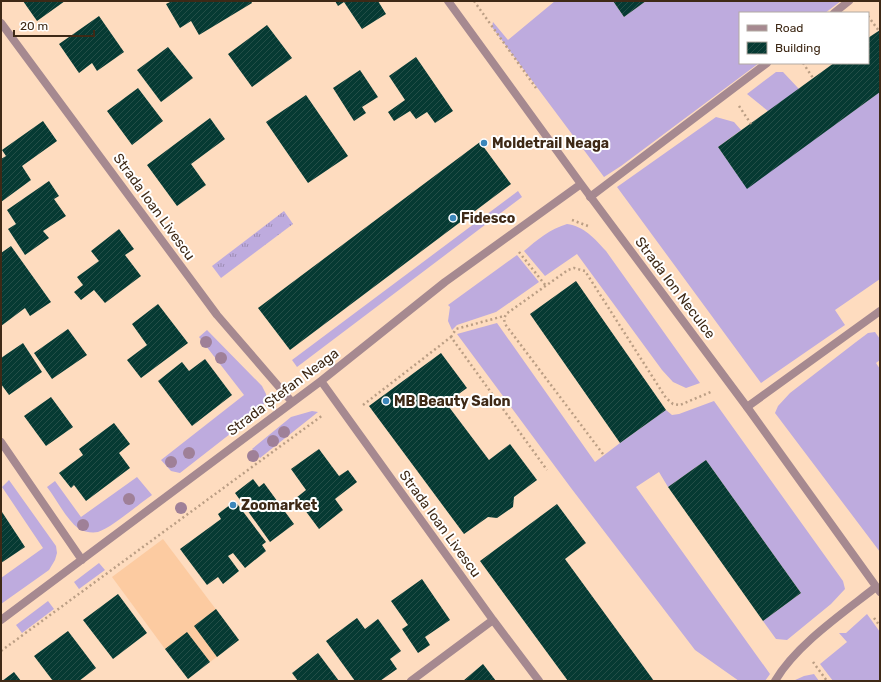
<svg xmlns="http://www.w3.org/2000/svg" width="881" height="682" viewBox="0 0 881 682" font-family="Rubik,sans-serif">
	<style>
		.built { fill: #fccba1 }
		.park { fill: url(#park-tufts) }
		.garden { fill: #beabde }
		.building { fill: url(#building-hatch) }
		.lines { fill: none; stroke-linecap: round; stroke-linejoin: round }
		.path { stroke: #bb9e84; stroke-width: 2.5; stroke-dasharray: 2 3; stroke-linecap: butt }
		.lane { stroke: #a68990; stroke-width: 8 }
		.street { stroke: #a68990; stroke-width: 8 }
		.tree { fill: #9f8098 }
		.poi-dot { fill: #3b86ba; stroke: #fff; stroke-width: 1.5 }
		.labels { text-anchor: middle; dominant-baseline: central; stroke-width: 4; stroke-linejoin: round; paint-order: stroke }
		.poi-label { font-size: 14px; font-weight: bold; fill: #3e2916; stroke: #fff; text-anchor: start }
		.street-label { font-size: 14px; fill: #3e2916; stroke: #fff }
	</style>
	<defs>
		<pattern id="park-tufts" width="24" height="20" patternUnits="userSpaceOnUse"><rect width="24" height="20" fill="#beabde"/><path d="M3 7l-1-3M5 7V3M7 7l1-3M15 17l-1-3M17 17v-4M19 17l1-3" fill="none" stroke="#9c8bb3"/></pattern>
		<pattern id="building-hatch" width="6" height="6" patternUnits="userSpaceOnUse"><rect width="6" height="6" fill="#063a33"/><path d="M-1 1l2-2M0 6l6-6M5 7l2-2" fill="none" stroke="#234e47"/></pattern>
	</defs>
	<rect width="100%" height="100%" fill="#fedcbf"/>
	<path class="built" d="M 163,539 L 239,640 L 210,662 L 165,649 L 112,577 Z"/>
	<path class="park" d="M 284,211 L 293,224 L 221,278 L 212,266 Z"/>
	<path class="garden" d="M 555,1 L 613,1 L 624,17 L 646,1 L 841,1 L 825,13 L 740,13 L 740,63 L 759,63 L 621,166 L 604,177 L 492,27 L 493,22 L 508,40 Z
		M 776,72 L 783,72 L 799,89 L 768,111 L 747,94 Z
		M 880,92 L 880,279 L 835,310 L 845,325 L 761,383 L 617,187 L 716,117 L 734,122 L 741,130 L 718,147 L 747,188 Z
		M 518,191 L 522,197 L 297,367 L 292,360 Z
		M 567,224 C 584,226 595,239 606,251 L 700,383 L 686,388 L 673,382 L 662,370 L 577,254 L 545,276 L 524,251 C 537,240 550,229 567,224 Z
		M 517,255 L 539,282 L 496,312 L 457,325 L 452,330 L 448,321 L 450,307 L 448,305 Z
		M 497,323 L 595,462 L 620,443 L 666,410 L 672,415 L 679,414 L 714,401 L 843,581 L 845,589 L 831,604 L 787,640 L 776,639 L 763,621 L 801,593 L 706,460 L 668,487 L 659,472 L 636,487 L 770,674 L 765,681 L 739,681 L 695,650 L 571,488 L 457,334 Z
		M 207,330 L 262,386 L 266,394 L 267,401 L 239,427 L 180,473 L 171,471 L 161,460 L 244,395 L 199,337 Z
		M 875,332 L 880,339 L 880,360 L 876,363 L 880,369 L 880,552 L 775,413 L 778,406 L 790,393 L 856,342 L 868,333 Z
		M 312,411 L 318,412 L 260,458 L 252,449 L 291,417 Z
		M 137,477 L 152,495 C 139,504 111,528 98,532 C 92,533 84,532 79,529 C 66,519 57,500 47,487 L 55,481 L 81,517 Z
		M 9,480 L 56,546 L 57,553 L 55,560 L 49,570 L 1,604 L 1,578 L 43,548 L 2,487 Z
		M 99,563 L 105,570 L 79,589 L 74,582 Z
		M 48,601 L 54,609 L 22,633 L 16,625 Z
		M 867,614 L 880,632 L 880,681 L 833,681 L 820,664 L 847,642 L 839,633 L 846,633 Z
		M 814,674 L 819,681 L 793,681 L 804,676 Z"/>
	<path class="building" d="M 23,1 L 65,1 L 37,21 Z
		M 172,1 L 251,1 L 252,3 L 199,35 L 191,21 L 180,28 L 166,4 Z
		M 335,1 L 378,1 L 386,14 L 362,29 L 344,2 L 338,6 Z
		M 613,1 L 646,1 L 624,17 Z
		M 99,16 L 124,52 L 97,71 L 92,63 L 79,73 L 59,44 Z
		M 267,25 L 292,58 L 252,87 L 228,54 Z
		M 880,30 L 880,92 L 747,189 L 718,147 L 834,63 L 868,63 L 868,38 Z
		M 168,47 L 193,78 L 161,102 L 137,70 Z
		M 416,57 L 453,111 L 435,123 L 427,112 L 416,119 L 410,111 L 394,121 L 388,112 L 405,100 L 389,76 Z
		M 360,70 L 378,97 L 362,107 L 366,113 L 354,121 L 333,88 Z
		M 138,88 L 163,121 L 132,145 L 107,111 Z
		M 306,95 L 348,156 L 308,183 L 266,122 Z
		M 210,118 L 225,139 L 191,164 L 206,185 L 177,206 L 147,165 Z
		M 43,121 L 57,141 L 22,166 L 31,180 L 1,202 L 1,159 L 6,156 L 2,150 Z
		M 480,142 L 511,184 L 290,350 L 258,308 Z
		M 49,181 L 59,196 L 54,199 L 66,216 L 43,231 L 49,238 L 25,255 L 8,229 L 16,224 L 7,210 Z
		M 119,229 L 134,249 L 125,255 L 141,276 L 105,303 L 94,290 L 81,300 L 74,292 L 83,285 L 77,277 L 99,261 L 91,251 Z
		M 11,246 L 51,302 L 30,316 L 25,308 L 1,326 L 1,253 Z
		M 576,281 L 666,410 L 620,443 L 530,314 Z
		M 158,304 L 188,343 L 141,378 L 127,360 L 147,345 L 132,324 Z
		M 68,329 L 87,355 L 52,379 L 34,353 Z
		M 23,343 L 42,372 L 9,395 L 1,384 L 1,358 Z
		M 441,353 L 467,388 L 446,403 L 489,460 L 510,444 L 537,480 L 514,497 L 513,507 L 497,518 L 488,517 L 464,534 L 369,406 Z
		M 205,359 L 232,395 L 192,426 L 158,381 L 182,362 L 189,371 Z
		M 51,397 L 73,427 L 46,446 L 24,416 Z
		M 114,423 L 130,444 L 119,453 L 130,468 L 86,501 L 74,485 L 71,488 L 59,473 L 83,455 L 79,449 Z
		M 319,449 L 339,476 L 348,470 L 357,482 L 335,499 L 343,510 L 319,529 L 296,498 L 306,490 L 291,469 Z
		M 706,460 L 801,593 L 763,621 L 668,487 Z
		M 253,479 L 259,487 L 264,483 L 294,524 L 270,542 L 235,493 Z
		M 235,501 L 266,542 L 262,545 L 266,551 L 245,568 L 233,553 L 228,556 L 239,571 L 223,584 L 218,577 L 207,585 L 180,549 L 221,519 L 218,514 Z
		M 557,504 L 586,543 L 565,559 L 654,681 L 568,681 L 480,561 Z
		M 2,512 L 25,547 L 1,563 L 1,513 Z
		M 422,579 L 450,620 L 425,637 L 430,645 L 418,653 L 402,629 L 408,625 L 391,601 Z
		M 118,594 L 147,633 L 113,659 L 83,620 Z
		M 216,609 L 239,640 L 217,657 L 194,626 Z
		M 357,618 L 365,629 L 378,619 L 401,651 L 390,659 L 397,669 L 380,681 L 355,681 L 326,641 Z
		M 68,631 L 96,668 L 79,681 L 53,681 L 34,656 Z
		M 187,632 L 210,662 L 188,679 L 165,649 Z
		M 318,653 L 339,681 L 298,681 L 292,673 Z
		M 483,664 L 496,681 L 463,681 Z
		M 14,672 L 21,681 L 2,681 Z"/>
	<g class="lines">
		<path class="path" d="M 474,1 L 536,88
			M 868,16 L 879,31
			M 803,63 L 813,78
			M 739,106 L 751,124
			M 572,220 L 588,226
			M 519,252 L 546,286
			M 451,337 L 456,329 L 504,316
			M 363,405 L 451,337 L 547,470
			M 603,454 L 505,324 L 504,319 L 506,314 L 568,270 L 574,268 L 585,271 L 666,398 L 673,404 L 680,405 L 713,391
			M 874,618 L 880,626
			M 1,651 L 323,415
			M 813,662 L 827,681"/>
		<path class="lane" d="M 834,13 L 849,1
			M 590,197 L 767,63
			M 747,407 L 880,311"/>
		<path class="street" d="M 448,1 L 581,184 L 747,407 L 880,592
			M 1,23 L 217,315 L 292,402
			M 321,381 L 493,620 L 539,681
			M 1,442 L 82,560
			M 1,620 L 321,381 L 445,282 L 581,184
			M 411,681 L 493,620
			M 775,681 C 796,645 843,613 876,587"/>
	</g>
	<g class="tree">
		<circle cx="206" cy="342" r="6"/>
		<circle cx="221" cy="358" r="6"/>
		<circle cx="284" cy="432" r="6"/>
		<circle cx="273" cy="441" r="6"/>
		<circle cx="189" cy="453" r="6"/>
		<circle cx="253" cy="456" r="6"/>
		<circle cx="171" cy="462" r="6"/>
		<circle cx="129" cy="499" r="6"/>
		<circle cx="181" cy="508" r="6"/>
		<circle cx="83" cy="525" r="6"/>
	</g>
	<g class="poi-dot">
		<circle cx="484" cy="143" r="4"/>
		<circle cx="453" cy="218" r="4"/>
		<circle cx="386" cy="401" r="4"/>
		<circle cx="233" cy="505" r="4"/>
	</g>
	<g class="labels">
		<g class="poi-label">
			<text x="492" y="143">Moldetrail Neaga</text>
			<text x="461" y="218">Fidesco</text>
			<text x="394" y="401">MB Beauty Salon</text>
			<text x="241" y="505">Zoomarket</text>
		</g>
		<g class="street-label">
			<text transform="translate(154 207) rotate(54)">Strada Ioan Livescu</text>
			<text transform="translate(675 288) rotate(53)">Strada Ion Neculce</text>
			<text transform="translate(283 392) rotate(-37)">Strada Ștefan Neaga</text>
			<text transform="translate(440 524) rotate(54)">Strada Ioan Livescu</text>
		</g>
	</g>
	<rect width="881" height="682" fill="none" stroke="#3e2916" stroke-width="4"/>
	<rect x="739" y="12" width="130" height="52" fill="#ffffff" stroke="#b2a9a2"/>
	<rect x="747" y="25" width="20" height="6" fill="#a68990" stroke="#b2a9a2"/>
	<text x="775" y="32" font-size="12" fill="#3e2916">Road</text>
	<rect x="747" y="42" width="20" height="12" fill="url(#building-hatch)" stroke="#b2a9a2"/>
	<text x="775" y="52" font-size="12" fill="#3e2916">Building</text>
	<path d="M14 30v6h80v-6" fill="none" stroke="#3e2916" stroke-width="2"/>
	<text x="20" y="30" font-size="12" fill="#3e2916" stroke="#ffffff" stroke-width="3" paint-order="stroke">20 m</text>
</svg>
